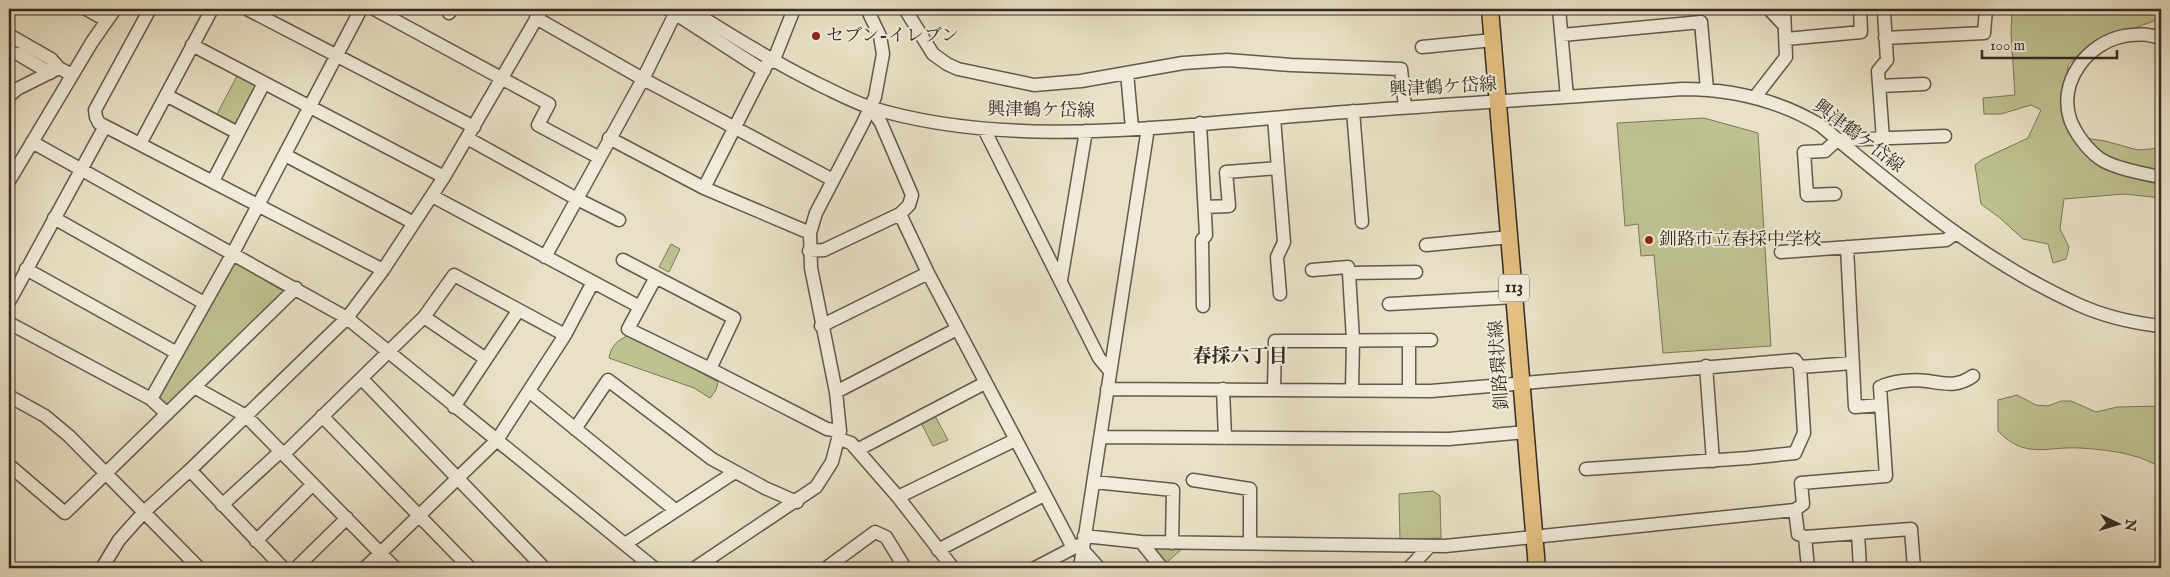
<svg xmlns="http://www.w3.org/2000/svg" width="2170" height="577" viewBox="0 0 2170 577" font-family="'IM FELL English','Noto Serif JP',serif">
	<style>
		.green { fill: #bec190; stroke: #7a765a }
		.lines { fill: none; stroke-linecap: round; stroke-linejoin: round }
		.minor-casing { stroke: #62584c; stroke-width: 15 }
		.major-casing { stroke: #352a23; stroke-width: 19 }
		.minor { stroke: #f1ecda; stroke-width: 12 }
		.major { stroke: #e4c083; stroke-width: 16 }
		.poi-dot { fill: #8f2418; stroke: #f1ecda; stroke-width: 2 }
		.labels { text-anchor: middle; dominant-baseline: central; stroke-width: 4; stroke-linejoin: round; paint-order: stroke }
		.shield { fill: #f1ecda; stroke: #6d645a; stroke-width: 1 }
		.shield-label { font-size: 16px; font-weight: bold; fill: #352a23 }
		.poi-label { font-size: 18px; fill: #352a23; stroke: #f1ecda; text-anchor: start }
		.street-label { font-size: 18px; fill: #352a23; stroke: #f1ecda }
		.neighbourhood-label { font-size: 19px; font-weight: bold; fill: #352a23; stroke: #f1ecda }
	</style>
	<rect width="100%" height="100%" fill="#e9e1c6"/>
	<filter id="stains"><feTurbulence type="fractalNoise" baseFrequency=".004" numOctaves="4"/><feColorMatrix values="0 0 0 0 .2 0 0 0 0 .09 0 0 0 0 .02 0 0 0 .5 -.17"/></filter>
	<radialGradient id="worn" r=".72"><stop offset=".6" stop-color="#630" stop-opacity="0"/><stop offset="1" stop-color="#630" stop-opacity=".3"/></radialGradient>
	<path class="green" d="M 2012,9 L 2159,9 L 2161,11 L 2159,19 L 2089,45 L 2068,65 L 2064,114 L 2071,136 L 2105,141 L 2138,150 L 2161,148 L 2161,198 L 2124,194 L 2064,199 L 2060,229 L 2069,247 L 2066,259 L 2053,263 L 2048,244 L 2023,239 L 2000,218 L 1981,204 L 1975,165 L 1983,159 L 2028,138 L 2041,110 L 2031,105 L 2001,114 L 1984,114 L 1983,98 L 2015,95 L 2011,33 Z
		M 238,74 L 258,84 L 237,125 L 217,114 Z
		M 1704,118 L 1758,133 L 1771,346 L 1663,353 L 1654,255 L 1641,256 L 1638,224 L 1625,226 L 1617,123 Z
		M 671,244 L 680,249 L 669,272 L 659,267 Z
		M 234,262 L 283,291 L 168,405 L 162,403 L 158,397 Z
		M 627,336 L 681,362 L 718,382 L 716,390 L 710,398 L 694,388 L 609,358 C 611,346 617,341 627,336 Z
		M 2017,395 L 2036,405 L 2048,406 L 2061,401 L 2071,401 L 2096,412 L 2117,407 L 2161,406 L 2161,468 C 2138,453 2108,450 2080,448 C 2047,446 2026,460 1998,431 L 1998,400 Z
		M 934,414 L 948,440 L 933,446 L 920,421 Z
		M 1433,491 L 1440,496 L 1441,538 L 1400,540 L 1399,494 Z
		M 1158,545 L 1183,548 L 1166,563 L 1155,551 Z"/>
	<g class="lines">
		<g class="minor-casing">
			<path id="minor" d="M 86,9 L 106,20
				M 150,9 L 95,110 L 96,117 L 99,123 L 383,270
				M 247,9 L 474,127
				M 374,9 L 549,104 L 538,125 L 598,157
				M 668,9 L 764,71
				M 689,9 C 732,36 772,61 818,84 C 835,92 851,101 869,107 C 1008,150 1166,126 1308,115 C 1433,105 1557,98 1682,89 C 1730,89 1778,100 1820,125 C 1899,191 1982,261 2077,304 C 2103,316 2133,323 2161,326
				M 905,9 L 933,54 L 947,64 L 958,69 L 1034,85 L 1081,81 L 1183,63 L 1227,60 L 1291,65 L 1401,69 L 1405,107
				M 1559,9 L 1567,97
				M 1769,9 L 1784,25
				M 449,13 L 452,9
				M 536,18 L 643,79 L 833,180
				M 9,35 L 51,59 L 59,68 L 72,75
				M 1562,35 L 1701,22 L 1707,89
				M 1885,38 L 1984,33 L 1986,9
				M 1786,39 L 1861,32 L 1860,9
				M 2161,39 C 2149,33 2137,34 2124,36 C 2088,43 2058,81 2070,119 C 2075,133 2087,149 2099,158 C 2112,168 2145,174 2161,177
				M 192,45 L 444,177
				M 1422,47 L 1493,40
				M 9,53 L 18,54 L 50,73
				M 773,62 L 794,9
				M 1127,73 L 1132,128
				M 1879,86 L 1924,84
				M 166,95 L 238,133
				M 9,96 L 17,89 L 59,68
				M 1755,97 L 1786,57 L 1784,9
				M 1353,111 L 1362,222
				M 1274,118 L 1278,168
				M 1200,123 L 1206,235 L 1202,240 L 1203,306
				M 984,129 L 1099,358 L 1109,370
				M 467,138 L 577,199 L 643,79 L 675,14
				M 609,138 L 704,188 L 810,233
				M 1883,139 L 1878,71 L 1887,60 L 1884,12 L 1887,9
				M 32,142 L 347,318 L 654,568
				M 140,144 L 212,9
				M 285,155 L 414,223
				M 9,181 L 92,42 L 115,9
				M 213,181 L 264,83
				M 704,188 L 769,60
				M 1835,194 L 1807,195 L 1804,152 L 1825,151 L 1837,140 L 1945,136
				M 432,196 L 640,307
				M 1205,207 L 1229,206 L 1226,172 L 1278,168 L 1284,242 L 1277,257 L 1280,294
				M 900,214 L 928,273 L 1073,548
				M 54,218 L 204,303
				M 1426,245 L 1510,237
				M 1847,247 L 1855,407 L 1881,405
				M 809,251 L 824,250 L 900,214 L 909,205 L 912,195 L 881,123 L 871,108
				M 1781,252 L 1946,240 L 1956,233
				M 545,257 L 577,199 L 619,220
				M 623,260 L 734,318 L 710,369
				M 26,269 L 177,353
				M 1312,270 L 1348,267 L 1349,273 L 1416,272
				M 1349,273 L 1353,340 L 1352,389
				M 656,277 L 628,329 L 710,369 L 827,429 L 840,431
				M 1061,280 L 1086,131
				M 9,302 L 105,126
				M 1389,304 L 1515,297
				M 424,317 L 486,359
				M 9,323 L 151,399 L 167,414
				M 821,326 L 928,273
				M 1706,366 L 1713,461
				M 362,379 L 544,568
				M 194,387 L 246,416 L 395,568
				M 1107,389 L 1431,391 L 1795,360 L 1800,367 L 1853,363
				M 1223,389 L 1225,438
				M 1274,390 L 1275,341 L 1431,340
				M 1409,390 L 1409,341
				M 529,391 L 675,510
				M 836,392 L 957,329
				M 9,396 L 45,416 L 69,436 L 199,568
				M 151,399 L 233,253 L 361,9
				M 454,407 L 518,311
				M 322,416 L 470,568
				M 575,429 L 608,380 L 712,459 L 765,488 L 797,502
				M 1100,437 L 1449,439 L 1526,432
				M 839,439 L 851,443 L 898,497 L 953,568
				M 857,450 L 985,383
				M 284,454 L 424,317 L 454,275 L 565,335
				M 9,465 L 65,513 L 296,288
				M 1586,469 L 1748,458 L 1795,453 L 1804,433 L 1800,367
				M 190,470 L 283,568
				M 1193,480 L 1250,489 L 1250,543
				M 1094,482 L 1173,490 L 1172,543
				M 898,497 L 1015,440
				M 222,505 L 281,451
				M 1795,510 L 1803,504 L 1801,483 L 1886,476 L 1880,387 C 1893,381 1913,379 1927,381 C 1946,384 1957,387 1973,376
				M 1858,533 L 1860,568
				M 1084,536 L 1141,542 L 1445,546 L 1795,510 L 1798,534 L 1805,537 L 1808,568
				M 1805,537 L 1911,529 L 1914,568
				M 256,541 L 313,484
				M 1141,542 L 1162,568
				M 625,544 L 735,472
				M 1082,549 L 1099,568
				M 938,550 L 1044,495
				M 102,568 L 119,540 L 144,512 L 190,470 L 347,318 L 383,270 L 444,177 L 542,9
				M 296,568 L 347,518
				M 365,568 L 497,440 L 565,335 L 593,282
				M 695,568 L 816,487 L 832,462 L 840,431 L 836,392 L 811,268 L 810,233 L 816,213 L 863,123 L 875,97 L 883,54 L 880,36 L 867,9
				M 826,568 L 875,532 L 886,537 L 905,568
				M 1035,568 L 1079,545
				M 1080,568 L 1148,128
				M 1409,568 L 1430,546"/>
		</g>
		<g class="major-casing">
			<path id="major" d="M 1490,9 L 1537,568"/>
		</g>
		<use href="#minor" class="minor"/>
		<use href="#major" class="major"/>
	</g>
	<g class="poi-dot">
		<circle cx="816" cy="36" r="5"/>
		<circle cx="1649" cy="240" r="5"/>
	</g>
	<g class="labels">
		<rect class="shield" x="1499" y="274.5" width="30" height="27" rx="4"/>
		<g class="shield-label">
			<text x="1514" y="288">113</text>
		</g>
		<g class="poi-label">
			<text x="826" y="36">セブン-イレブン</text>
			<text x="1659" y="240">釧路市立春採中学校</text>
		</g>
		<g class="street-label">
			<text transform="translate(1443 88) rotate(-3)">興津鶴ケ岱線</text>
			<text transform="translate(1041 111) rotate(1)">興津鶴ケ岱線</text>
			<text transform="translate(1858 137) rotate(37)">興津鶴ケ岱線</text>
			<text transform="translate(1500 365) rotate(-94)">釧路環状線</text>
		</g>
		<g class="neighbourhood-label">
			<text x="1240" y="357">春採六丁目</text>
		</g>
	</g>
	<rect width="2170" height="577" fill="none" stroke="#e9e1c6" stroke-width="30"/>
	<rect x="10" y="10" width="2150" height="557" fill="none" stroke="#352a23" stroke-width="2.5"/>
	<rect x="15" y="15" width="2140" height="547" fill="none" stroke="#352a23"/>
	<g transform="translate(2118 524) rotate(95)" stroke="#f1ecda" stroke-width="4" paint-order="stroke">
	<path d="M0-4L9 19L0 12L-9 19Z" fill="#352a23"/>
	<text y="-8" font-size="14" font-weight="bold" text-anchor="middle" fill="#352a23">N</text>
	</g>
	<path d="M1982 50v8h135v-8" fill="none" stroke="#352a23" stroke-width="2.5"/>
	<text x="1990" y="50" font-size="15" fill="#352a23" stroke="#f1ecda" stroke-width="4" paint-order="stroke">100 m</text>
	<rect width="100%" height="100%" filter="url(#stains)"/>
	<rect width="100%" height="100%" fill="url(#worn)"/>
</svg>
